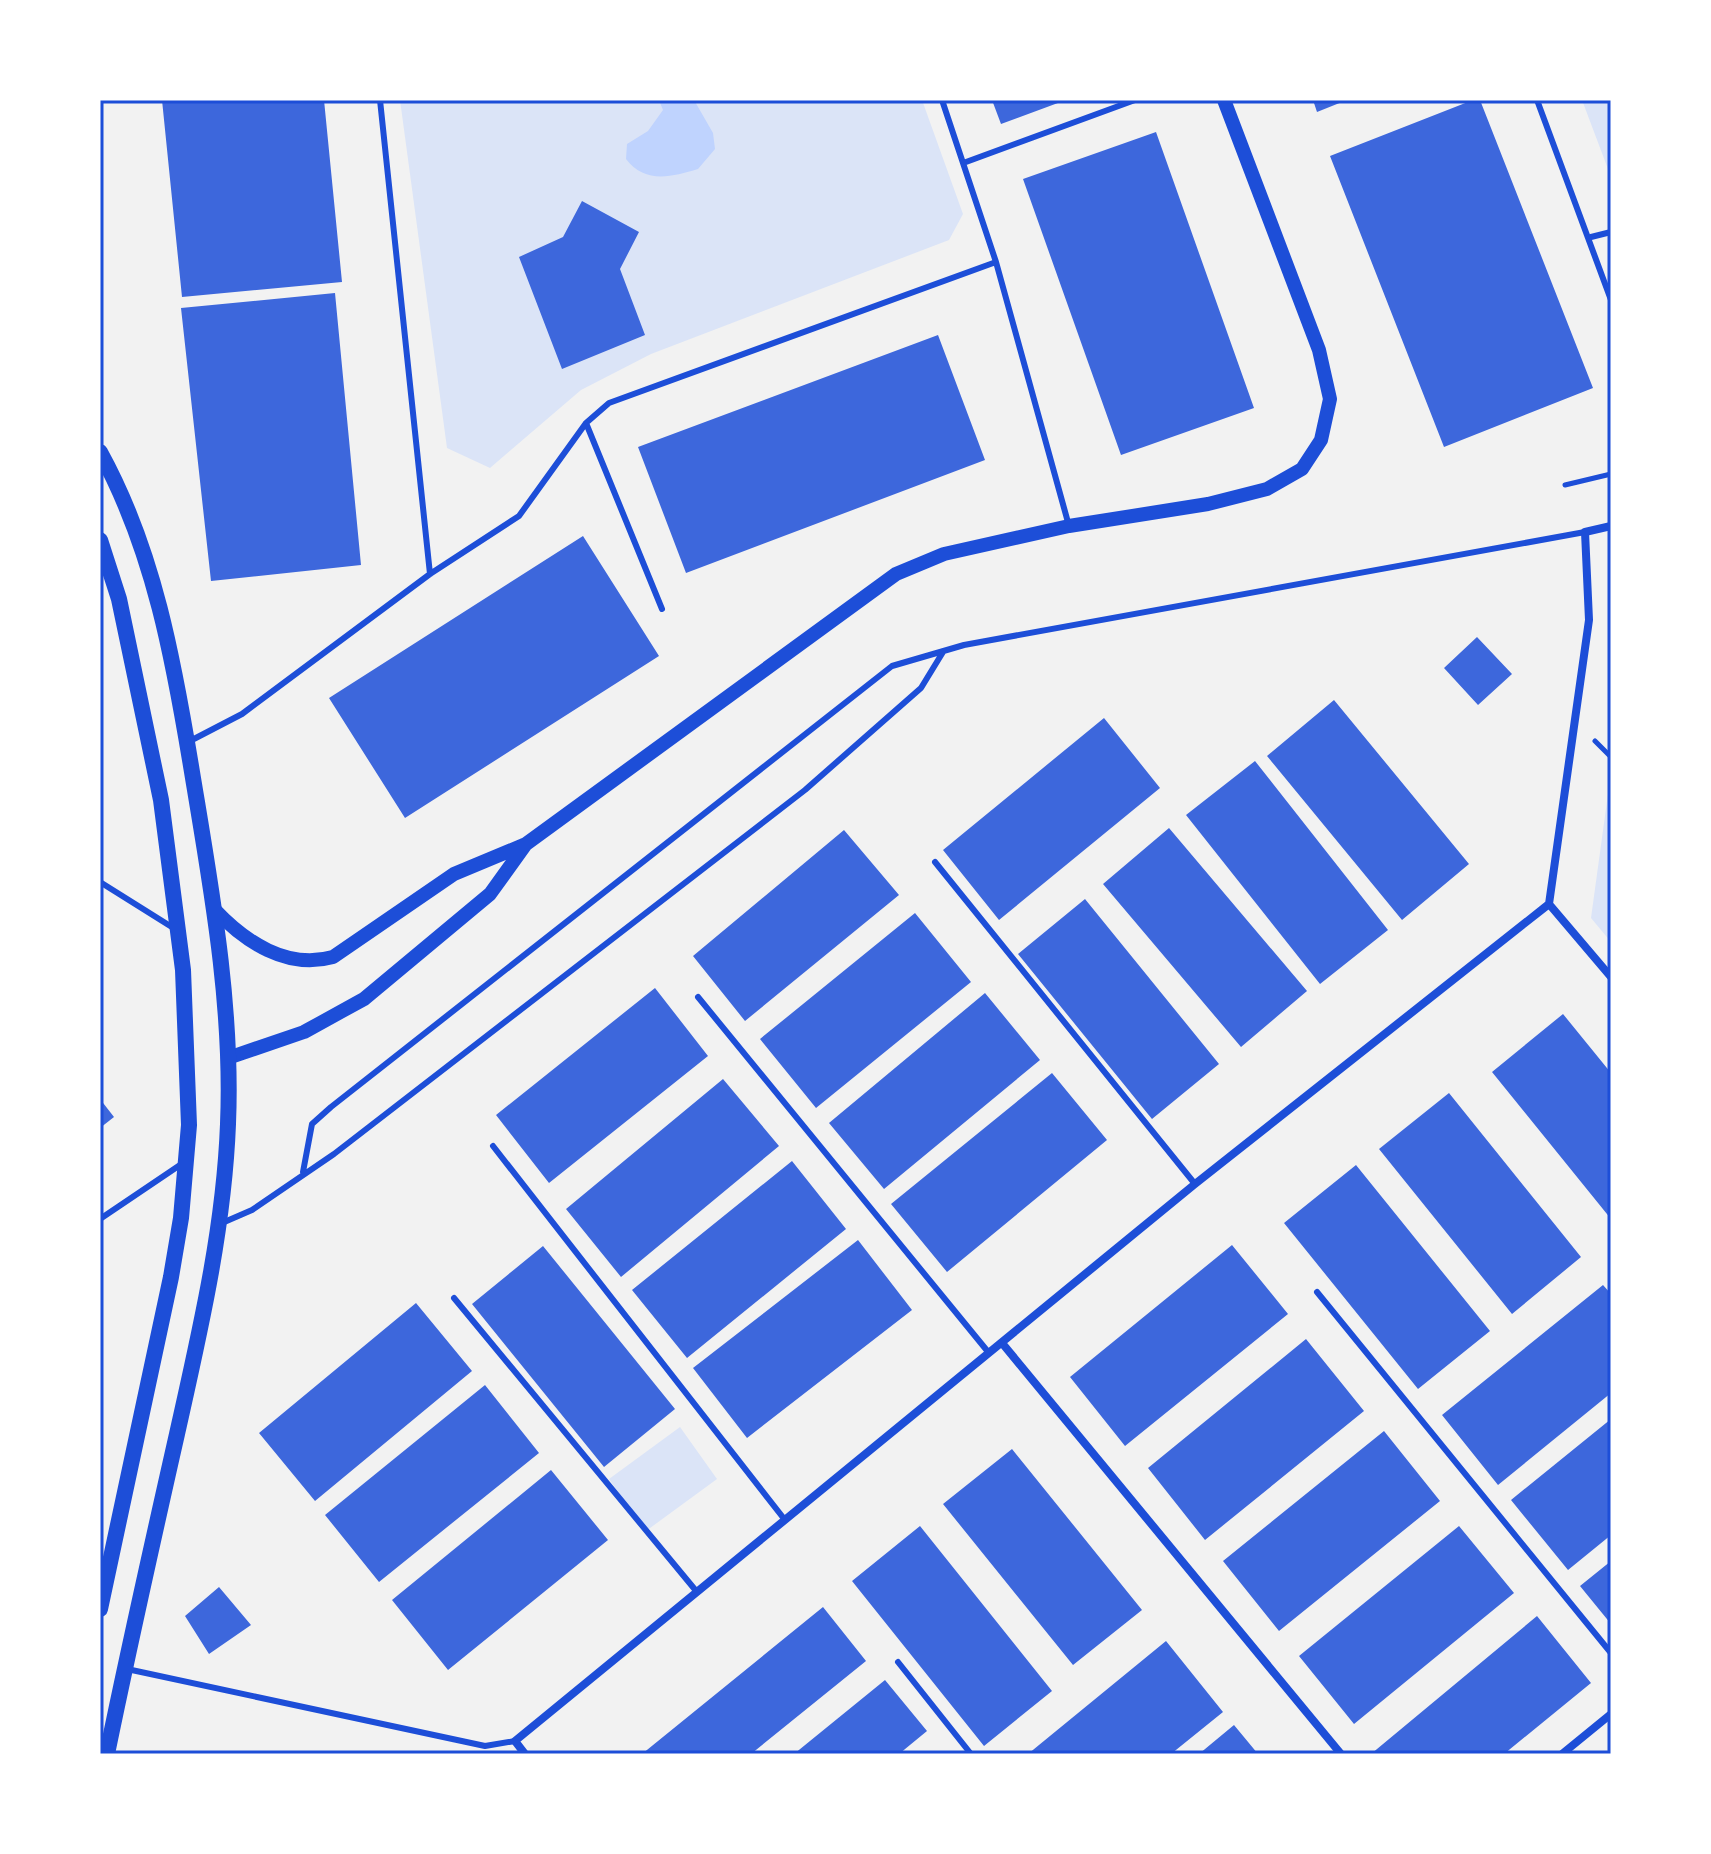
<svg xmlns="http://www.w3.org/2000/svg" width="1711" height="1854" viewBox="0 0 1711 1854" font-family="'Varela Round',sans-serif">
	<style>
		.green { fill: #dbe4f7 }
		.water { fill: #bfd3fe }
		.building { fill: #3d67dc }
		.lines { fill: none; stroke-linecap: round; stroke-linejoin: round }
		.path { stroke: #1d4ed8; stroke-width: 5 }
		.service { stroke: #1d4ed8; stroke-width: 6 }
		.minor { stroke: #1d4ed8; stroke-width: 8 }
		.tertiary { stroke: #1d4ed8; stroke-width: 14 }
		.secondary { stroke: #1d4ed8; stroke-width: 16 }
		.neatline { fill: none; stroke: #1d4ed8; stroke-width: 3 }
	</style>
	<rect width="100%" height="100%" fill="#f2f2f2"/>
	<path class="green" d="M 400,100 L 922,100 L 963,214 L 949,240 L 651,354 L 581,390 L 490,468 L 447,448 Z
		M 1582,100 L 1611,100 L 1611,177 Z
		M 1611,772 L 1611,942 L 1591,918 Z
		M 680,1427 L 717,1479 L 646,1531 L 609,1479 Z"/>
	<path class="water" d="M 659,100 L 694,100 L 713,133 L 715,149 L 698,169 C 671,177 645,184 626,159 L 627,144 L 648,131 L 663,110 Z"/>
	<path class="building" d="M 162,100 L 324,100 L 342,282 L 182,297 Z
		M 992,100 L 1066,100 L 1001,124 Z
		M 1313,100 L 1347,100 L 1317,112 Z
		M 1473,100 L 1480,100 L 1593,388 L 1444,447 L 1330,156 Z
		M 1156,132 L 1254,408 L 1121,455 L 1023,179 Z
		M 582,201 L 639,232 L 620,269 L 645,335 L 562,369 L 519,257 L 563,237 Z
		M 335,293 L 361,565 L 211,581 L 181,308 Z
		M 938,335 L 985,460 L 686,573 L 638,447 Z
		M 583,536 L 659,656 L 405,818 L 329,698 Z
		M 1477,637 L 1512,674 L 1478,705 L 1444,668 Z
		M 1334,700 L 1469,864 L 1402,920 L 1267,756 Z
		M 1104,718 L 1160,788 L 999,920 L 943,850 Z
		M 1255,761 L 1388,930 L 1320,984 L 1186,815 Z
		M 1169,828 L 1307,991 L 1241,1047 L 1103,884 Z
		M 844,830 L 899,895 L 745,1021 L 693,956 Z
		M 1085,899 L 1219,1064 L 1152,1119 L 1018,954 Z
		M 915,913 L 971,982 L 816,1108 L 760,1039 Z
		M 655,988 L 708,1056 L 549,1183 L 496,1115 Z
		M 985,993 L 1040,1060 L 884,1189 L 829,1123 Z
		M 1563,1014 L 1611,1073 L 1611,1219 L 1492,1072 Z
		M 1052,1073 L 1107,1140 L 947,1272 L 891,1204 Z
		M 723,1079 L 779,1146 L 621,1277 L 566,1209 Z
		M 1449,1093 L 1581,1257 L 1512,1314 L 1379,1149 Z
		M 100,1099 L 114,1117 L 100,1128 Z
		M 792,1161 L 846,1229 L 687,1358 L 632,1290 Z
		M 1356,1165 L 1490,1331 L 1418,1389 L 1284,1223 Z
		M 858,1240 L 912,1310 L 747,1438 L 693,1368 Z
		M 1232,1245 L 1288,1314 L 1125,1446 L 1070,1377 Z
		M 543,1246 L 675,1409 L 604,1467 L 472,1304 Z
		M 1603,1285 L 1611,1294 L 1611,1393 L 1498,1485 L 1442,1415 Z
		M 416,1303 L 472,1371 L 315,1501 L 259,1433 Z
		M 1306,1339 L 1364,1411 L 1205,1540 L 1148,1468 Z
		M 485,1385 L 539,1453 L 379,1582 L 325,1515 Z
		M 1611,1419 L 1611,1535 L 1568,1570 L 1511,1500 Z
		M 1384,1431 L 1440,1501 L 1279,1631 L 1223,1561 Z
		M 1012,1449 L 1142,1610 L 1073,1665 L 943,1504 Z
		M 551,1470 L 608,1540 L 448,1670 L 392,1600 Z
		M 920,1526 L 1052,1691 L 984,1746 L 852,1581 Z
		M 1459,1526 L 1514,1593 L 1354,1724 L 1299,1656 Z
		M 1611,1561 L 1611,1624 L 1580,1586 Z
		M 219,1587 L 251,1625 L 209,1654 L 185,1616 Z
		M 823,1607 L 866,1661 L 751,1754 L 642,1754 Z
		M 1537,1616 L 1591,1683 L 1504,1754 L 1371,1754 Z
		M 1166,1641 L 1223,1712 L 1171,1754 L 1028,1754 Z
		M 885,1680 L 927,1731 L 899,1754 L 794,1754 Z
		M 1234,1725 L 1258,1754 L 1199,1754 Z"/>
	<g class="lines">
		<path class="path" d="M 1565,485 L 1611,474
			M 1595,741 L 1611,757"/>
		<path class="service" d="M 380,100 L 430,574
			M 942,100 L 996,262 L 1069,526
			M 1537,100 L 1611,300
			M 966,162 L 1135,100
			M 1591,237 L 1611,232
			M 586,423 L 662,609
			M 190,741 L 242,714 L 430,574 L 519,516 L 586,423 L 609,403 L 996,262
			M 935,862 L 1195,1184
			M 100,882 L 175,929
			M 698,997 L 989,1353
			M 493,1146 L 785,1520
			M 303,1172 L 312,1124 L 331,1107 L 892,666 L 964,645 L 1585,532
			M 100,1219 L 183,1163
			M 222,1223 L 252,1210 L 334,1154 L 805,790 L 921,688 L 943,652
			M 1317,1292 L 1611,1653
			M 454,1298 L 697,1592
			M 898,1662 L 971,1754
			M 127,1669 L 485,1746 L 515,1741"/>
		<path class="minor" d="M 1549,904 L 1589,620 L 1585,532 L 1611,526
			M 1549,904 L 1611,977
			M 1002,1343 L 1341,1754
			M 525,1754 L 515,1741 L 1195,1184 L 1549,904
			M 1562,1754 L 1611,1714"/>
		<path class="tertiary" d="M 214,909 C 245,942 287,970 333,957 L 454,874 L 526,844 L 896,574 L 944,554 L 1069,526 L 1208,504 L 1267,489 L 1302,469 L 1321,440 L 1330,399 L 1319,350 L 1224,100
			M 228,1058 L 304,1032 L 364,999 L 490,894 L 526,844"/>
		<path class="secondary" d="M 100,452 C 154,550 174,662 192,772 C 211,887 233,1006 228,1124 C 224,1229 200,1331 177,1434 C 153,1540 129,1647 107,1754
			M 100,540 L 119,599 L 161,800 L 183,970 L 189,1125 L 181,1218 L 171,1277 L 100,1609"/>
	</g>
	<rect width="1711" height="1854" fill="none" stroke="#ffffff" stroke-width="204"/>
	<rect x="102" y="102" width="1507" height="1650" class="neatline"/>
</svg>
